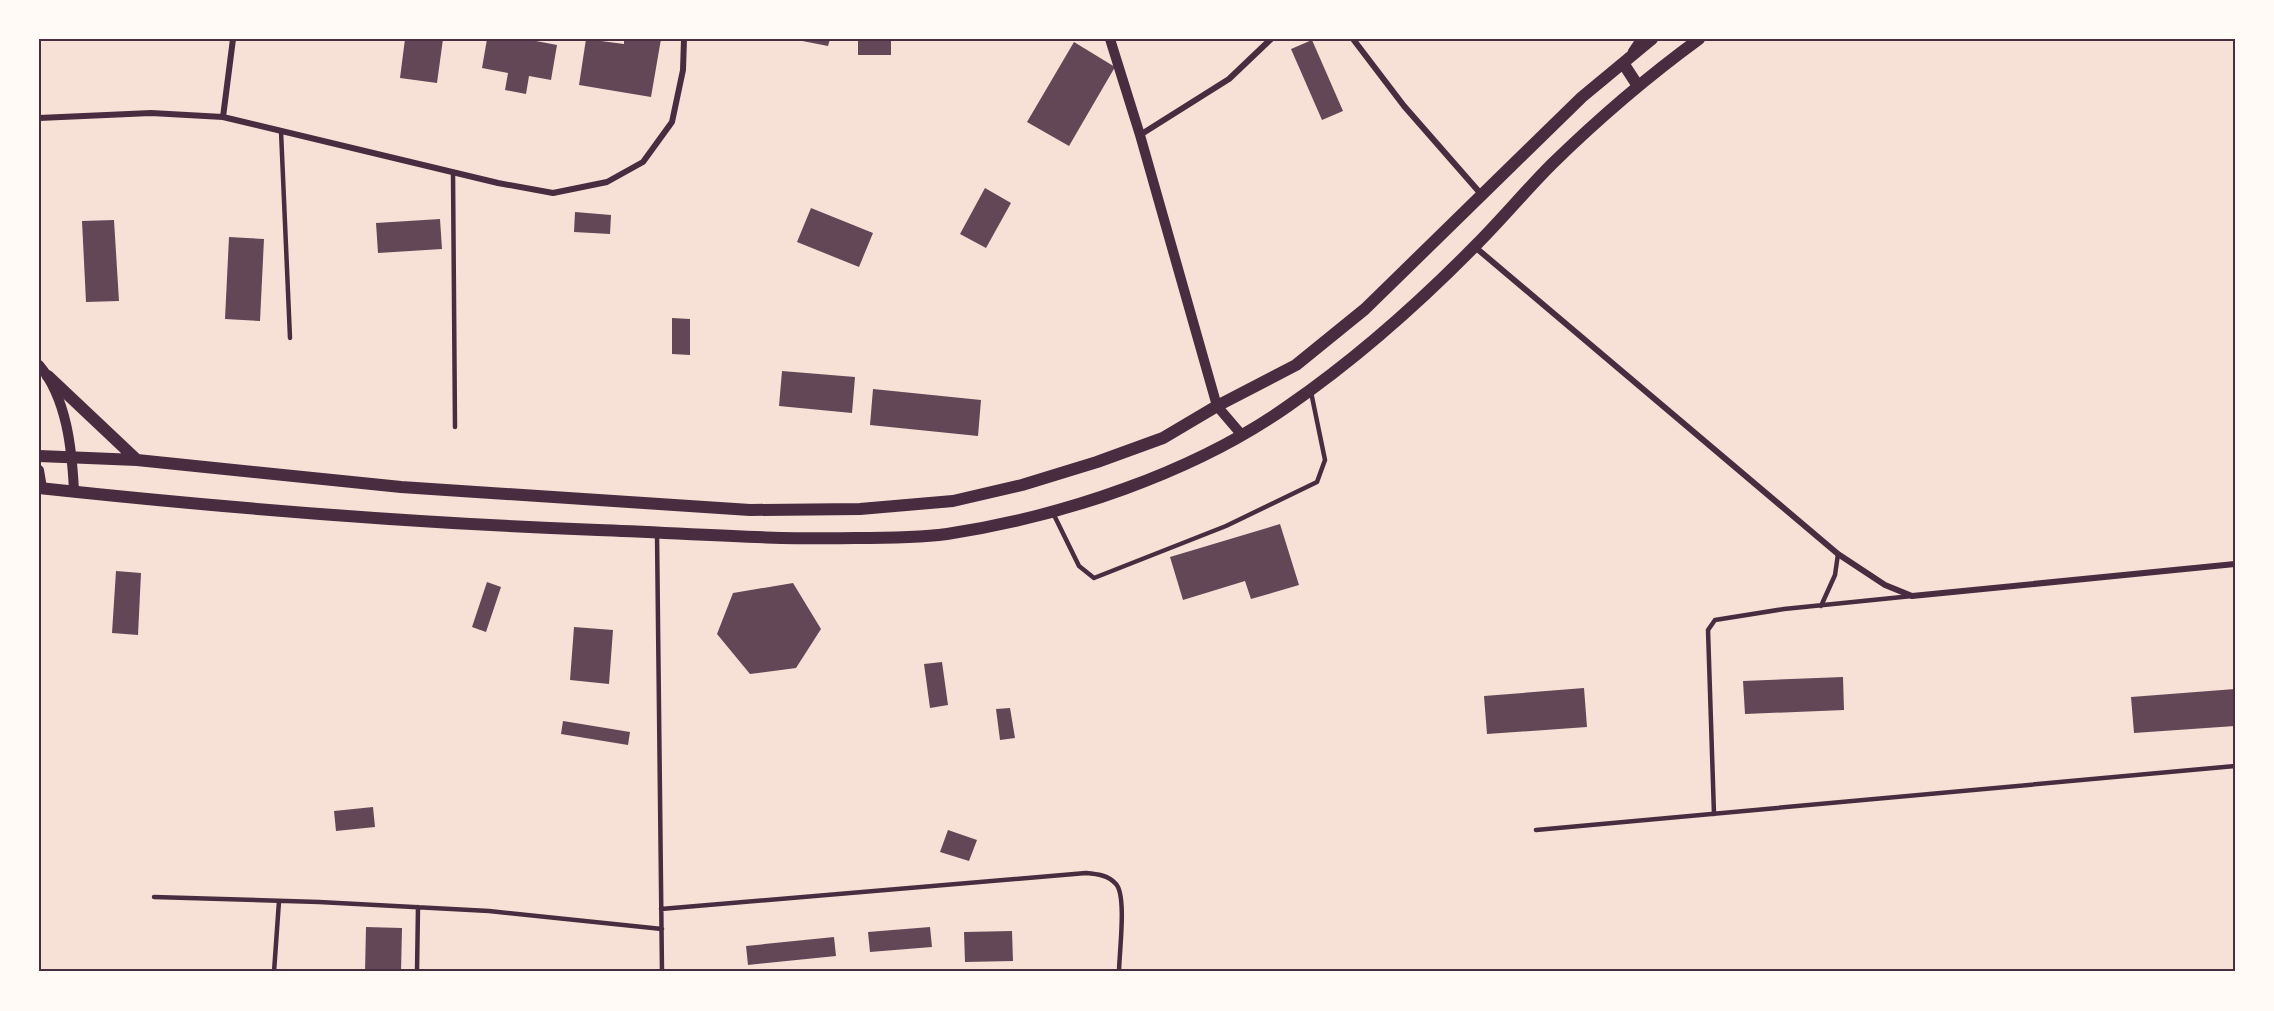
<svg xmlns="http://www.w3.org/2000/svg" width="2274" height="1011" viewBox="0 0 2274 1011" font-family="Karla,sans-serif">
	<style>
		.building { fill: #644757 }
		.lines { fill: none; stroke-linecap: round; stroke-linejoin: round }
		.service { stroke: #4a2c40; stroke-width: 4.5 }
		.minor { stroke: #4a2c40; stroke-width: 6 }
		.tertiary { stroke: #4a2c40; stroke-width: 10 }
		.secondary { stroke: #4a2c40; stroke-width: 12 }
		.neatline { fill: none; stroke: #4a2c40; stroke-width: 2 }
	</style>
	<rect width="100%" height="100%" fill="#f7e1d7"/>
	<path class="building" d="M 405,39 L 443,39 L 437,83 L 400,78 Z
		M 487,39 L 537,39 L 536,41 L 557,45 L 551,80 L 529,76 L 526,94 L 505,90 L 508,73 L 482,68 Z
		M 586,39 L 624,44 L 624,39 L 661,39 L 651,97 L 579,85 Z
		M 792,39 L 830,39 L 828,46 Z
		M 858,39 L 891,39 L 891,55 L 858,55 Z
		M 1312,40 L 1343,111 L 1322,120 L 1291,49 Z
		M 1074,42 L 1115,67 L 1069,146 L 1027,122 Z
		M 985,188 L 1011,203 L 986,248 L 960,234 Z
		M 811,208 L 873,233 L 859,267 L 797,242 Z
		M 575,212 L 611,215 L 610,234 L 574,232 Z
		M 440,219 L 442,249 L 378,253 L 376,223 Z
		M 114,220 L 119,301 L 86,302 L 82,221 Z
		M 229,237 L 264,239 L 260,321 L 225,319 Z
		M 672,318 L 690,319 L 690,355 L 672,354 Z
		M 782,371 L 855,377 L 852,413 L 779,406 Z
		M 873,389 L 981,400 L 978,436 L 870,425 Z
		M 1280,524 L 1299,585 L 1251,599 L 1245,581 L 1183,600 L 1170,557 Z
		M 116,571 L 141,573 L 138,635 L 112,633 Z
		M 487,582 L 501,587 L 486,632 L 472,627 Z
		M 793,583 L 821,629 L 796,668 L 750,674 L 717,634 L 733,593 Z
		M 574,627 L 613,630 L 609,684 L 570,680 Z
		M 942,662 L 948,705 L 930,708 L 924,664 Z
		M 1843,677 L 1844,710 L 1745,714 L 1743,681 Z
		M 1584,688 L 1587,727 L 1487,734 L 1484,696 Z
		M 2235,689 L 2235,726 L 2134,733 L 2131,697 Z
		M 1010,708 L 1015,738 L 1000,740 L 996,709 Z
		M 563,721 L 630,732 L 628,745 L 561,734 Z
		M 373,807 L 375,827 L 336,831 L 334,811 Z
		M 948,830 L 977,840 L 969,861 L 940,852 Z
		M 366,927 L 402,928 L 401,972 L 365,972 Z
		M 930,927 L 932,947 L 870,952 L 868,932 Z
		M 1012,931 L 1013,961 L 965,962 L 964,932 Z
		M 834,937 L 836,956 L 748,965 L 746,946 Z"/>
	<g class="lines">
		<path class="service" d="M 281,131 L 290,338
			M 453,172 L 455,427
			M 1053,513 L 1079,566 L 1094,578 L 1226,526 L 1317,482 L 1325,460 L 1311,392
			M 657,534 L 662,972
			M 1821,606 L 1835,575 L 1838,554
			M 1714,814 L 1708,630 L 1715,620 L 1784,609 L 1912,596
			M 1536,830 L 2235,766
			M 154,897 L 319,902 L 489,911 L 662,929
			M 661,909 L 1086,873 C 1097,874 1108,875 1116,884 C 1127,896 1119,954 1119,972
			M 274,972 L 279,901
			M 417,972 L 418,907"/>
		<path class="minor" d="M 1353,39 L 1404,106 L 1481,194
			M 1631,51 L 1639,39
			M 223,117 L 233,39
			M 39,118 L 151,113 L 223,117 L 498,183 L 553,193 L 607,182 L 643,162 L 672,122 L 683,70 L 684,39
			M 1140,135 L 1229,79 L 1271,39
			M 1475,247 L 1838,554 L 1885,585 L 1912,596 L 2235,564"/>
		<path class="tertiary" d="M 1110,39 L 1140,135 L 1217,406 L 1241,434
			M 39,365 C 67,398 72,450 74,491
			M 39,470 L 42,488"/>
		<path class="secondary" d="M 1623,63 L 1638,86
			M 48,376 L 137,460
			M 39,456 L 137,460 L 401,487 L 750,510 L 860,509 L 953,501 L 1022,485 L 1097,462 L 1163,438 L 1217,406 L 1296,365 L 1365,309 L 1582,97 L 1652,39
			M 39,488 C 225,508 411,523 598,530 C 684,533 769,540 855,538 C 885,538 916,538 947,534 C 1061,517 1193,473 1288,406 C 1356,359 1419,303 1476,245 C 1502,219 1526,190 1552,164 C 1598,119 1647,77 1699,39"/>
	</g>
	<rect width="2274" height="1011" fill="none" stroke="#fffaf5" stroke-width="81"/>
	<rect x="40" y="40" width="2194" height="930" class="neatline"/>
</svg>
